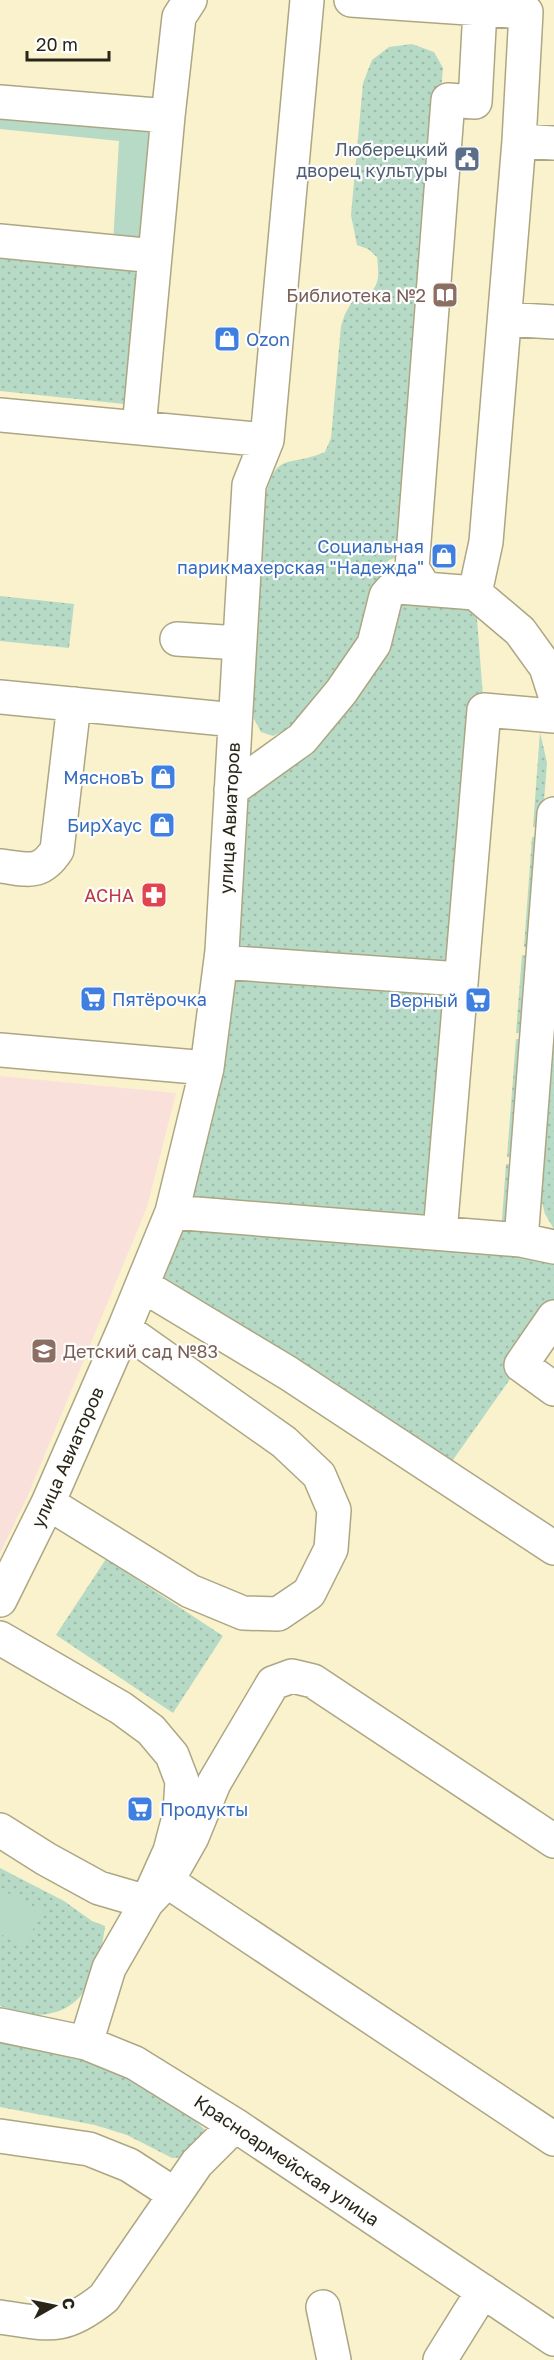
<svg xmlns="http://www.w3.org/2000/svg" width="554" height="2360" viewBox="0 0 554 2360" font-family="'Golos Text',sans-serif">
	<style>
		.education { fill: #fae0da }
		.grass { fill: url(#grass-dots) }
		.garden { fill: #b6dac5 }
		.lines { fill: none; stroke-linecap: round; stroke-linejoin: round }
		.minor-casing { stroke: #ada683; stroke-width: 36 }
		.minor { stroke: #fff; stroke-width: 33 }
		.labels { text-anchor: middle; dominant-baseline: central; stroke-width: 4.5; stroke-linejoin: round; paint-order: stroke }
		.service-label { font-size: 18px; fill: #4e5e75; stroke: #fefefe; text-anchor: end }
		.education-label { font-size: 18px; fill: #785e54; stroke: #fefefe; text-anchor: end }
		.shop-label { font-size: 18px; fill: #366cbe; stroke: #fefefe; text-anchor: end }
		.street-label { font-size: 18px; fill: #292618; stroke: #fefefe }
		.health-label { font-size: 18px; fill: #be3a42; stroke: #fefefe; text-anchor: end }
	</style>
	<defs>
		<pattern id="grass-dots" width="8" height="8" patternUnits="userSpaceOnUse" patternTransform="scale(1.5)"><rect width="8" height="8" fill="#b6dac5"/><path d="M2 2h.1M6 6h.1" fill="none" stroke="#9cbba8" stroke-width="1.8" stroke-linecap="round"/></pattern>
	</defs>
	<rect width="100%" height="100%" fill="#f9f2cc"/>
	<path class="education" d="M 0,1076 L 176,1093 L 147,1207 L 28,1495 L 0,1553 Z"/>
	<path class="grass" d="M 412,44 L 434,52 L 443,68 L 400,556 L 389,560 L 382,571 L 370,610 L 354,646 L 292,727 L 273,736 L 261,732 L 254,719 L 251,693 L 264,503 C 276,449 284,469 325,452 L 331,438 L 341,326 L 345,314 L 353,300 C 379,293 380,281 377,257 L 368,249 L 357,245 L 351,215 L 363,83 L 372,60 L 389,47 Z
		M 0,255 L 146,270 L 134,405 L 0,391 Z
		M 475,593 L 484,710 L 440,1233 L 554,1247 L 554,1317 L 443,1474 L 142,1285 L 172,1212 L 231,790 L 302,739 L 386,596 Z
		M 0,596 L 74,604 L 69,648 L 0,641 Z
		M 540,732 L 547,763 L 542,827 L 533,827 Z
		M 532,837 L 541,837 L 533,947 L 524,947 Z
		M 522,955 L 532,956 L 527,1034 L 516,1033 Z
		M 516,1039 L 526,1040 L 518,1158 L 507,1157 Z
		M 554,1040 L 554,1229 L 545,1214 L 541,1198 Z
		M 506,1164 L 517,1165 L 513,1225 L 501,1234 Z
		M 106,1559 L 223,1636 L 173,1713 L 56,1635 Z
		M 0,1868 L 64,1901 L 92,1921 L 105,1926 C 99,1972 86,2017 31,2015 C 21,2014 10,2009 0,2006 Z
		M 0,2040 C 27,2046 55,2051 81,2059 C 117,2071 178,2102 204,2129 L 202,2146 L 189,2157 L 172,2158 L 127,2135 L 95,2125 L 0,2107 Z"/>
	<path class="garden" d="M 0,111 L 153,126 L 142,246 L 113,243 L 119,141 L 0,129 Z
		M 0,1889 L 42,1911 L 25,1946 L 0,1934 Z"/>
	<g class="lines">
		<g class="minor-casing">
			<path id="minor" d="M 351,0 L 526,12 L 519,141 L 554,143
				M 0,102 L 168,116 L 179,17 L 190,0
				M 519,141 L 486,542 L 475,593 L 520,631 L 546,667 L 554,692
				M 0,241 L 155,256
				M 505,319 L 554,322
				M 0,415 L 267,440
				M 139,428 L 168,116
				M 425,589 L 412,568 L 448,100 L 475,102 L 480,9
				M 177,639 L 239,643
				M 0,697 L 235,720
				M 231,790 L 302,739 L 341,692 L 374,644 L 386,596 L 392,589 L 399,587 L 475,593
				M 0,866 C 28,869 40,876 57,850 L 74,704
				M 221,962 L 460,979
				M 0,1050 L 207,1068
				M 172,1212 L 521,1240 L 554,1247
				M 440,1233 L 484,710 L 554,716
				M 521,1240 L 554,814
				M 142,1285 L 288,1373 L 554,1548
				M 554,1317 L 521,1365 L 554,1389
				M 48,1503 L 190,1591 L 243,1613 L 278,1614 L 309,1593 L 331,1549 L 334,1510 L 319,1475 L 284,1442 L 124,1329
				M 0,1600 L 48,1503 L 124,1329 L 172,1212 L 207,1068 L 222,951 L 249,485 L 267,440 L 307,0
				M 0,1638 L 121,1708 L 151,1730 L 172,1755 L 182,1781 L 180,1813 L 170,1851 L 147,1902 L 99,1888 L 46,1859 L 0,1830
				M 167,1881 L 554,2139
				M 0,2025 L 86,2043 L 135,2063 L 235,2125 L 554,2339
				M 86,2043 L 109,1968 L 147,1902 L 167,1881 L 192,1837 L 214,1783 L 273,1683 L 292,1676 L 313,1681 L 554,1841
				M 0,2136 L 89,2149 L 129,2165 L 174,2194
				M 323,2307 L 334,2360
				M 0,2317 C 49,2324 63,2331 104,2298 L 197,2163 L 235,2125
				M 440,2360 L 483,2291"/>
		</g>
		<use href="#minor" class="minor"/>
	</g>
	<defs>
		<g id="civic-square" transform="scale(1.35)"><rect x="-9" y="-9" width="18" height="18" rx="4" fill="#5c6f8a" stroke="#fefefe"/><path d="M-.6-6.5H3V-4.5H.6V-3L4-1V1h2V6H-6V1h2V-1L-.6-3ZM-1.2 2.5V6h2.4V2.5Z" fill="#fff"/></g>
		<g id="library-square" transform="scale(1.35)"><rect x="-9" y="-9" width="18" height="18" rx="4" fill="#8d6e63" stroke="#fefefe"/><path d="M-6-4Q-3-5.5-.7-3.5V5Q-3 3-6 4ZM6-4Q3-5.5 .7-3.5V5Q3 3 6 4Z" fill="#fff"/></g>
		<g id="shop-square" transform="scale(1.35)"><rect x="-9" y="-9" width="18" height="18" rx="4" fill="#3f7fe0" stroke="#fefefe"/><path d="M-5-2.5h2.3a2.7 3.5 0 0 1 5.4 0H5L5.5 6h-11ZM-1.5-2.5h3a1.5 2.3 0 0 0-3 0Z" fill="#fff"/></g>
		<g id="pharmacy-square" transform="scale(1.35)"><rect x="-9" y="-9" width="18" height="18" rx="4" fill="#e0444e" stroke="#fefefe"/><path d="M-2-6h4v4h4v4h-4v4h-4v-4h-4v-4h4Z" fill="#fff"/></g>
		<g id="supermarket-square" transform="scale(1.35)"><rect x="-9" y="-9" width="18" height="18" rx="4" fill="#3f7fe0" stroke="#fefefe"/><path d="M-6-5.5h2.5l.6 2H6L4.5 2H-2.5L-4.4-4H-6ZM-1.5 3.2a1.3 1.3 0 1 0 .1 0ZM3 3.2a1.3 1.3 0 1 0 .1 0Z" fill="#fff"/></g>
		<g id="school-square" transform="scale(1.35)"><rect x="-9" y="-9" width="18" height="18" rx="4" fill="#8d6e63" stroke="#fefefe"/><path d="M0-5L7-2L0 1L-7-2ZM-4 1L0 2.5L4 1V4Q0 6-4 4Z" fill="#fff"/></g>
	</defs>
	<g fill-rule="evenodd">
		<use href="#civic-square" x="467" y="159"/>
		<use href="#library-square" x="445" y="295"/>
		<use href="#shop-square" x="227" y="339"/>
		<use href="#shop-square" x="444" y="556"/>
		<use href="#shop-square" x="163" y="777"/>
		<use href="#shop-square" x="162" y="825"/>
		<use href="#pharmacy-square" x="154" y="895"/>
		<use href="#supermarket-square" x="93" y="999"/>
		<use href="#supermarket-square" x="478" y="1000"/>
		<use href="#school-square" x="44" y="1351"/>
		<use href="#supermarket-square" x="140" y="1809"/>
	</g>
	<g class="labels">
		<g class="service-label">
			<text x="448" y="149">Люберецкий<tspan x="448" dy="21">дворец культуры</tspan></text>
		</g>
		<g class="education-label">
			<text x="426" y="295">Библиотека №2</text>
			<text x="63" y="1351" text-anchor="start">Детский сад №83</text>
		</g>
		<g class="shop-label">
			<text x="246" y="339" text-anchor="start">Ozon</text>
			<text x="424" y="546">Социальная<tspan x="424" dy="21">парикмахерская "Надежда"</tspan></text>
			<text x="144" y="777">МясновЪ</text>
			<text x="142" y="825">БирХаус</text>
			<text x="112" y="999" text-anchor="start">Пятёрочка</text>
			<text x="458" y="1000">Верный</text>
			<text x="160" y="1809" text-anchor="start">Продукты</text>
		</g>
		<g class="street-label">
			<text transform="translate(229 818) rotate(-87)">улица Авиаторов</text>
			<text transform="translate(67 1457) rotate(-66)">улица Авиаторов</text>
			<text transform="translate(287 2160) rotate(34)">Красноармейская улица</text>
		</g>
		<g class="health-label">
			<text x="134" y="895">АСНА</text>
		</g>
	</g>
	<g transform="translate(54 2306) rotate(81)" stroke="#fefefe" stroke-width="4.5" paint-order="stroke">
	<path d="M0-4.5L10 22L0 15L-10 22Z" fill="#292618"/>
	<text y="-9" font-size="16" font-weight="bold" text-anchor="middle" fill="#292618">С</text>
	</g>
	<path d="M27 51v9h82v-9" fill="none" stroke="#292618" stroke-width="3"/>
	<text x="36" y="51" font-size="18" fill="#292618" stroke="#fefefe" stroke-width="4.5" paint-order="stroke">20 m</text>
</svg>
